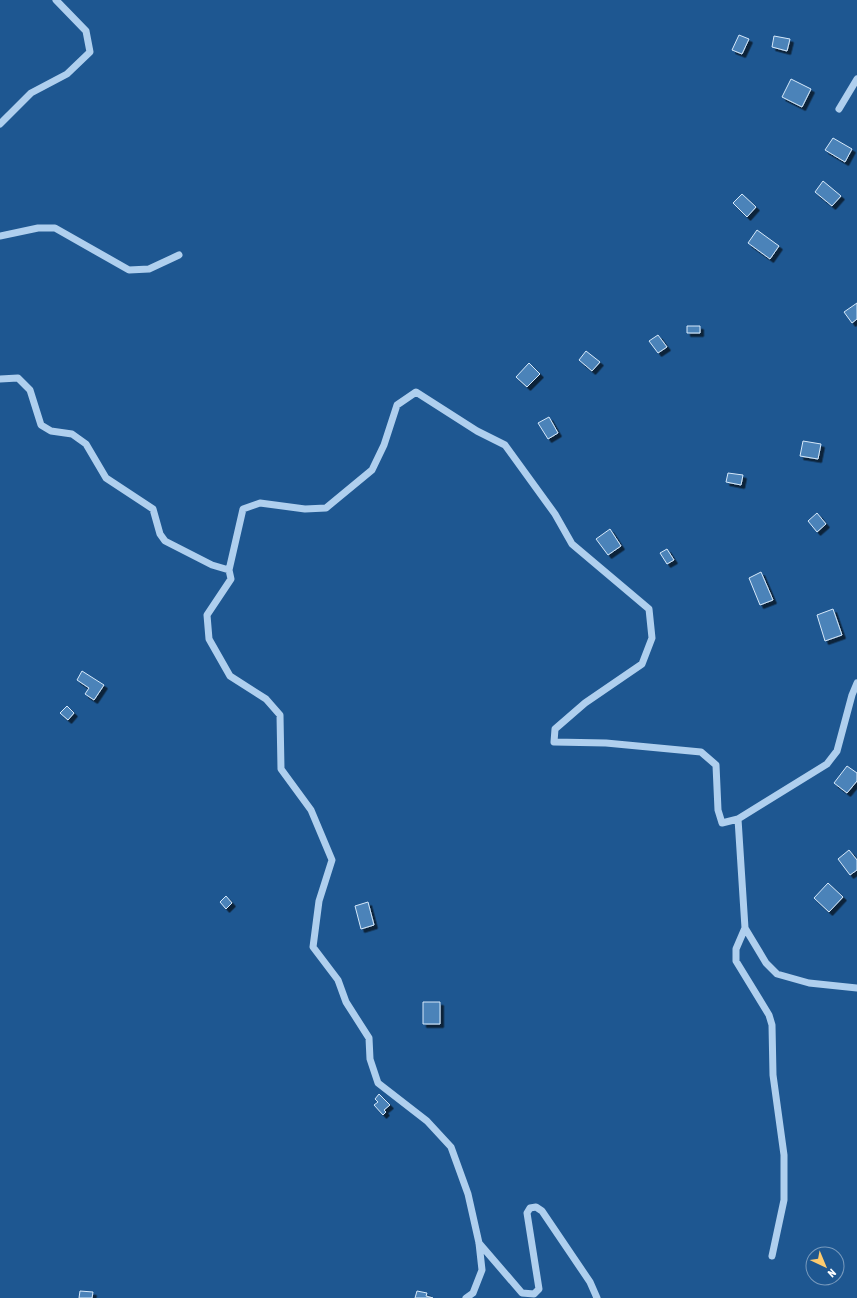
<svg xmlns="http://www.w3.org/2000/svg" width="857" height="1298" viewBox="0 0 857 1298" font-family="'Asap Condensed',sans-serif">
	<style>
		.building { fill: #4b83b9; stroke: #d5e8fa; filter: url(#shadow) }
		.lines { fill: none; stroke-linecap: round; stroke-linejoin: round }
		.minor { stroke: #afcfee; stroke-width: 7 }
	</style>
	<defs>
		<filter id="shadow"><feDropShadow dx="3.5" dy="3.5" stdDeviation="0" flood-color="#0009"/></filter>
	</defs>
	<rect width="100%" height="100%" fill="#1e5791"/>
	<path class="building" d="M 739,35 L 749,39 L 742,54 L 732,50 Z
		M 774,36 L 790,39 L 787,51 L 772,47 Z
		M 791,79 L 811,89 L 802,107 L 782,97 Z
		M 833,138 L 852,149 L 845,162 L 825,150 Z
		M 823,181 L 841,196 L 832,206 L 815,192 Z
		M 742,194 L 756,207 L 747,217 L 733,203 Z
		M 757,230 L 779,246 L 770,259 L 748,243 Z
		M 857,303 L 857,319 L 852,323 L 844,312 Z
		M 687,326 L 700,326 L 700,333 L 687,333 Z
		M 658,335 L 667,347 L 658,353 L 649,341 Z
		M 586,351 L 600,362 L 592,371 L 579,360 Z
		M 529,363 L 540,374 L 527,387 L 516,377 Z
		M 549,417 L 558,433 L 548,439 L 538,423 Z
		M 803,441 L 821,444 L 818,459 L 800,456 Z
		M 728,473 L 743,475 L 741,485 L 726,482 Z
		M 817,513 L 826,524 L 817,532 L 808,521 Z
		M 610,529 L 621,546 L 608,555 L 596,539 Z
		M 667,549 L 674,560 L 667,564 L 660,553 Z
		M 761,572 L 773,600 L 760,605 L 749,578 Z
		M 833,609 L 842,635 L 825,641 L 817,615 Z
		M 82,671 L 104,685 L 94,700 L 85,694 L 89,688 L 77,680 Z
		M 67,706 L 74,713 L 68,720 L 60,713 Z
		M 847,766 L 857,773 L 857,781 L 847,793 L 834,783 Z
		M 849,850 L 857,860 L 857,870 L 850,875 L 838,859 Z
		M 828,883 L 843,897 L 829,912 L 814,898 Z
		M 226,896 L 232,903 L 226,909 L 220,902 Z
		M 368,902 L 374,925 L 361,929 L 355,906 Z
		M 423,1002 L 440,1002 L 440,1024 L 423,1024 Z
		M 379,1094 L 390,1105 L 384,1110 L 386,1112 L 383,1115 L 374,1105 L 378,1102 L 375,1099 Z
		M 80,1291 L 93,1292 L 92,1298 L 79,1298 Z
		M 417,1291 L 427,1293 L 426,1296 L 433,1298 L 415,1298 Z"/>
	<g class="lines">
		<path class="minor" d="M 839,109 L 857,79
			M 0,124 L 31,93 L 67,74 L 90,52 L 86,31 L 56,0
			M 0,236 L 38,228 L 55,228 L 129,270 L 149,269 L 179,255
			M 0,379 L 18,378 L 30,390 L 41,425 L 51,431 L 72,434 L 86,444 L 106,478 L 153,509 L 160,534 L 165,541 L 212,565 L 229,570
			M 738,819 L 745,928 L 766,963 L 777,974 L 809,983 L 857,988
			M 745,928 L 736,949 L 736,961 L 769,1015 L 772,1025 L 773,1075 L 784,1155 L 784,1200 L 772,1256
			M 479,1243 L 522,1293 L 534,1294 L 539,1289 L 527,1213 L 530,1208 L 536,1207 L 542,1211 L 590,1282 L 597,1298
			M 466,1298 L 473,1293 L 482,1270 L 479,1243 L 468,1194 L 451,1147 L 427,1121 L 378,1083 L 370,1059 L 369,1038 L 346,1002 L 338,980 L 313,947 L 319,901 L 332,860 L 311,810 L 281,769 L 280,715 L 266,699 L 230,676 L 209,639 L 207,615 L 231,579 L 229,570 L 243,509 L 260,503 L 305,509 L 326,508 L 372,470 L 384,445 L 397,405 L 416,392 L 477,431 L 505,445 L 555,514 L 572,544 L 649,609 L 652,638 L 642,664 L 585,703 L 555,729 L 554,742 L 606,743 L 701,752 L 716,765 L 718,810 L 722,823 L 738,819 L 827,764 L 837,751 L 852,695 L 857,683"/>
	</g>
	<g transform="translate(825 1266) rotate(136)"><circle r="19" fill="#1e5791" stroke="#789abd"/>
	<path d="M0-3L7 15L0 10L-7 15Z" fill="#fcca6e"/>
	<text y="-6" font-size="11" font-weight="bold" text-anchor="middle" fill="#ffffff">N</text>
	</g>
</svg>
